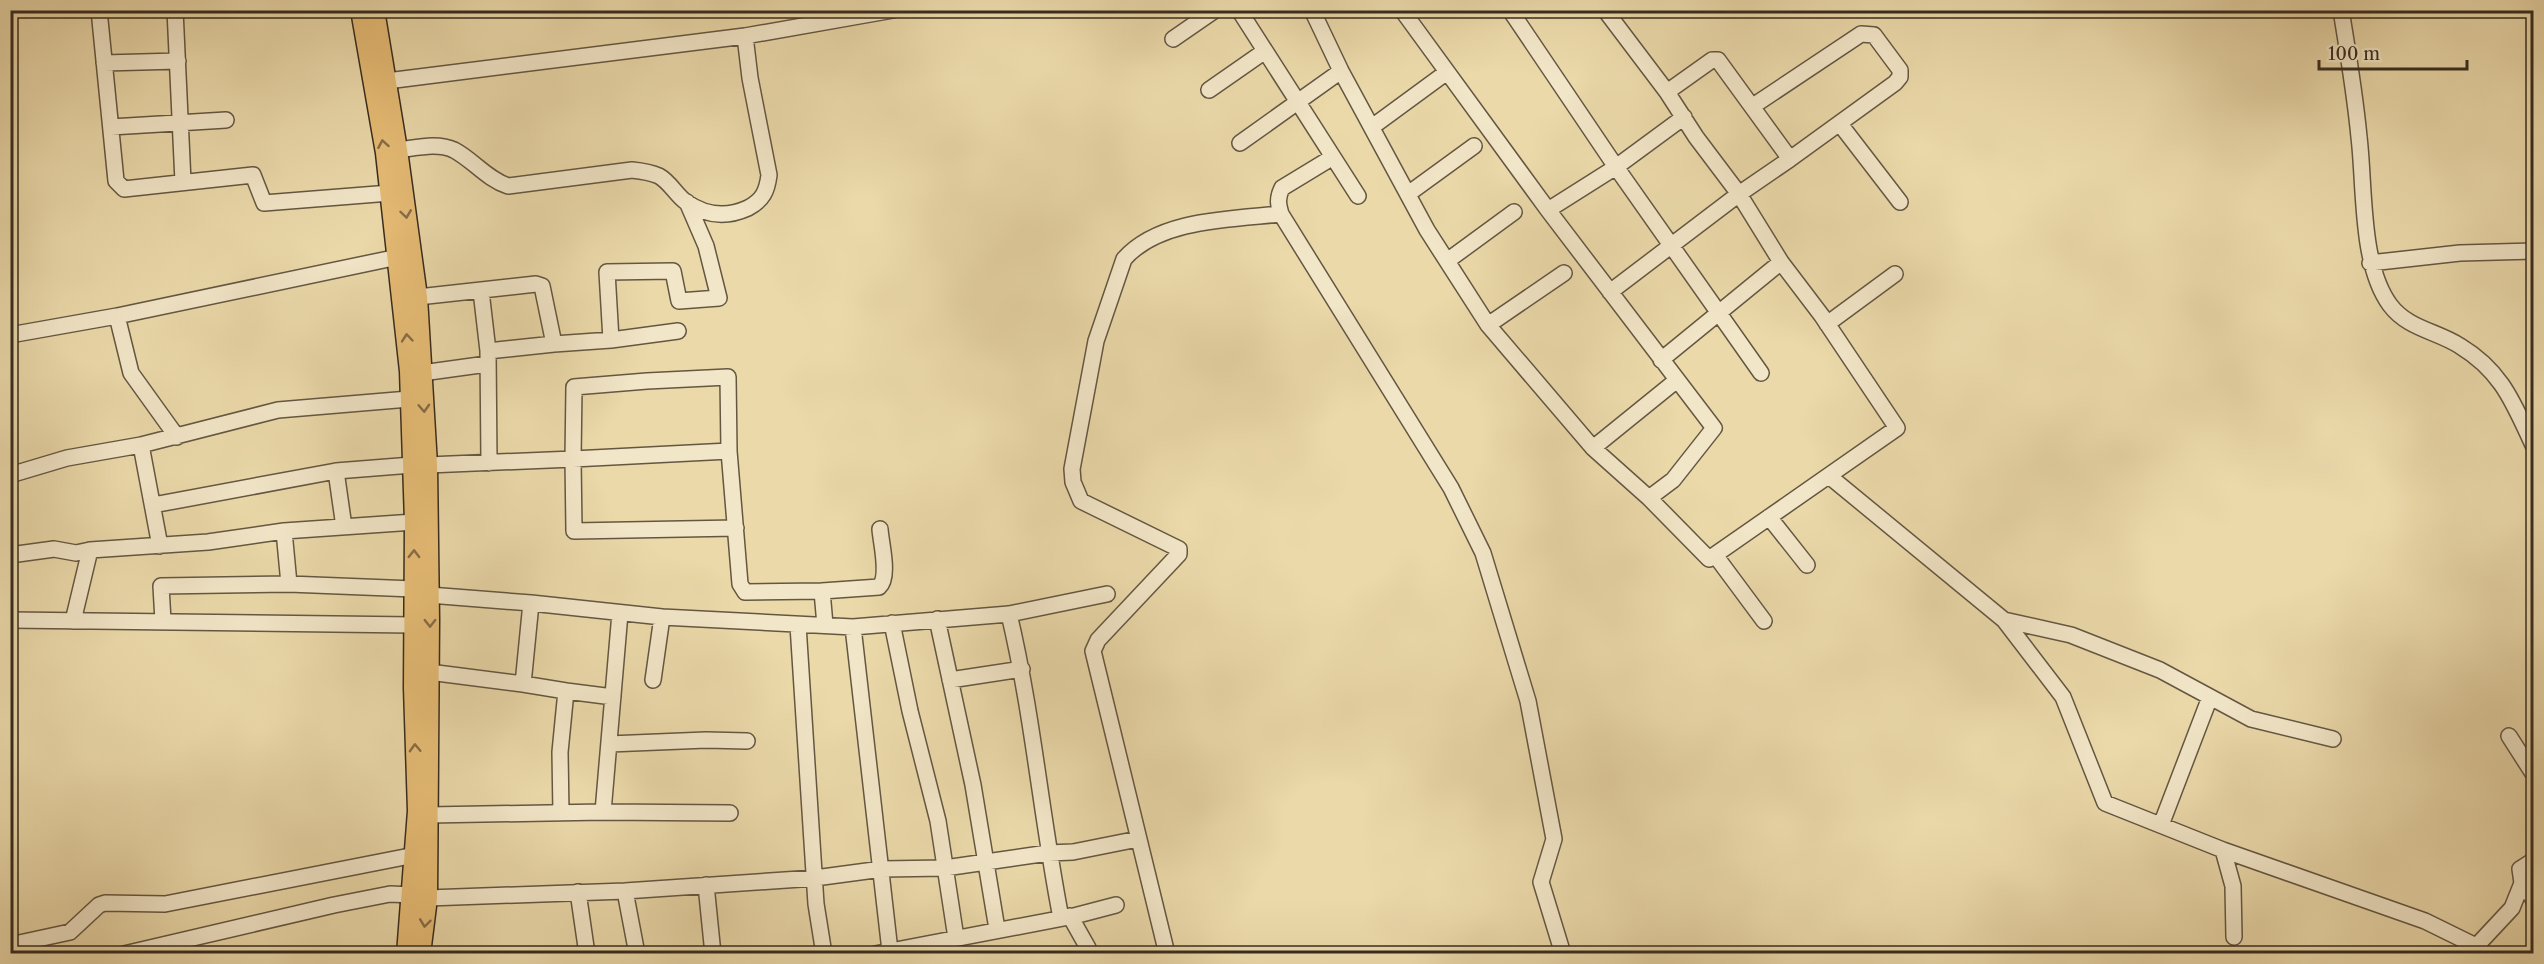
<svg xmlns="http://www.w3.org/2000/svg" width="2544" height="964" viewBox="0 0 2544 964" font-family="'Libre Caslon Text',serif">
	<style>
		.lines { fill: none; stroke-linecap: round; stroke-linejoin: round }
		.minor-casing { stroke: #645742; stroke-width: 18 }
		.major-casing { stroke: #372c1f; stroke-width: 21 }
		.minor { stroke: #f2e6c8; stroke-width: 15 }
		.major { stroke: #e6bc75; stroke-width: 18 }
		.oneway { stroke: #866d46 }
	</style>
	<rect width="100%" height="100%" fill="#ebd9aa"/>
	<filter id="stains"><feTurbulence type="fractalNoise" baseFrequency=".00333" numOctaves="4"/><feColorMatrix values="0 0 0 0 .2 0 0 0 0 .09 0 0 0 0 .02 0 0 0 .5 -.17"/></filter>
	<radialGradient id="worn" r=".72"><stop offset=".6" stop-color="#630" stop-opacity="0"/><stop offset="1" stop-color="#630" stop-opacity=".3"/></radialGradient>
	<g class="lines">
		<g class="minor-casing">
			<path id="minor" d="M 99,10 L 116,181 L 124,189 L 253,175 L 264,203 L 390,193
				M 175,10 L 183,182
				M 1239,10 L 1358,196
				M 1312,10 L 1341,71 L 1427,230 L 1488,325 L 1593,448 L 1649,498 L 1709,559 L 1897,428 L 1822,316 L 1781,262 L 1739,194 L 1696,137 L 1667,92 L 1605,10
				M 1402,10 L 1548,210 L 1714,428 L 1673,480 L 1649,498
				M 1510,10 L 1616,167 L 1761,373
				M 2341,10 C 2348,53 2355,94 2359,137 C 2365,187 2360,264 2390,305 C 2408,329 2437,331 2460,346 C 2503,372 2514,405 2534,447
				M 1173,39 L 1215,10
				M 104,63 L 178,61
				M 387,81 L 745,36
				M 1209,90 L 1265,51
				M 1753,106 L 1861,34 L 1874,35 L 1900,70 L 1900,77 L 1895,83 L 1790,159
				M 1840,124 L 1900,202
				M 111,127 L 226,120
				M 1372,127 L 1447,72
				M 1240,143 L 1341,71
				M 398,150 C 416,148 437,142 454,150 C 473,160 487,179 508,186 L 632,170 C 642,171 650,172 659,176 C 670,182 676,195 686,202 C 706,216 726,218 748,208 C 763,200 767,191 769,175 L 750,78 L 745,36 L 893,10
				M 1333,157 L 1282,188 C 1277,198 1278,204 1281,214 L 1451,488 L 1483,553 L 1528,701 L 1554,839 L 1541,882 L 1563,954
				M 1408,194 L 1474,146
				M 1548,210 L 1616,167 L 1684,117
				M 1447,261 L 1514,212
				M 2370,263 L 2460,253 L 2534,251
				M 481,291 L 488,351 L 489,463
				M 1610,292 L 1739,194 L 1790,159 L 1718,60 L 1712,60 L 1667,92
				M 418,297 L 536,284 L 542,286 L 554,344 L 488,351
				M 117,316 L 131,373 L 177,437
				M 1827,324 L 1895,274
				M 1488,325 L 1564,273
				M 10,335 L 117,316 L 398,257
				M 611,340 L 678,331
				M 554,344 L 611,340 L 607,272 L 673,271 L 679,301 L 719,298 L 706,246 L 687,202
				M 1661,360 L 1781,262
				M 422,373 L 487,364
				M 1593,448 L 1677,380
				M 428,465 L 573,459 L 574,387 L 647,381 L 728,377 L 729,451
				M 10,475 L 67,458 L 141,445
				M 1829,476 L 2004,620 L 2063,697 L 2105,803 L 2223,850 L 2233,886 L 2234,937
				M 153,505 L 336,471
				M 1769,517 L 1807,565
				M 344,527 L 336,471 L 412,465
				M 736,528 L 574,531 L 573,459 L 729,451 L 740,584 L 745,592 L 822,591 L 879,587 C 890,577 881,544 880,529
				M 284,531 L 289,584
				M 160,546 L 141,445 L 278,410 L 409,399
				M 10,555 L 54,549 L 76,553 L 90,550
				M 1715,555 L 1764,621
				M 822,591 L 825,625
				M 429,595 L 531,603
				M 1009,614 C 1033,715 1041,816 1061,918
				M 937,619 L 973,785 L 997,929
				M 10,620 L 413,625
				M 2004,620 L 2071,635 L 2160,670 L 2251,719 L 2333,739
				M 73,621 L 90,550 L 208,542 L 284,531 L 414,522
				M 163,621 L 161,586 L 289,584 L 414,589
				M 892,623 L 910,711 L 938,821 L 956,938
				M 798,625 L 816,904 L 824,954
				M 853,627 L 890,951
				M 429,672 L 523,684 L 531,603 L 662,617 L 853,627 L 1009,614 L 1107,594
				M 653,680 L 662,617
				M 950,680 L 1022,669
				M 523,684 L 566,691 L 560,752 L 561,813
				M 566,691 L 613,697
				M 2509,736 L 2534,775
				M 609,744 L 706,740 L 747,741
				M 603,812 L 730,813
				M 429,815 L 603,812 L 620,613
				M 2161,825 L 2210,697
				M 2223,850 L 2425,921 L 2476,946
				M 2534,860 L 2520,869 L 2522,883 L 2534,900
				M 706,885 L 713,954
				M 625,891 L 637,954
				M 578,892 L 587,954
				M 428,898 L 625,891 L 815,878 L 882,869 L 945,868 L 1048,853 L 1073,852 L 1138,839
				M 1070,916 L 1088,948 L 1086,954
				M 10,945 L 70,932 L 99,905 L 105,903 L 165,904 L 415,855
				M 124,954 L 334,905 L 390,894 L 412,895
				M 875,954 L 1074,916 L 1116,905
				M 1167,954 L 1093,651 L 1098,640 L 1179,554 L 1179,549 L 1081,501 L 1073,482 L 1072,469 L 1096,341 L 1124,259 C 1159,219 1232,219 1281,214
				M 2469,954 L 2512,908 L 2522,883"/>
		</g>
		<g class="major-casing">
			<path id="major" d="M 360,10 L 385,153 L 409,371 L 414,522 L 413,688 L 417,811 L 406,954
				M 375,10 L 398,150 L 418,297 L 428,465 L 430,620 L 428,898 L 421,954"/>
		</g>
		<use href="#minor" class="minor"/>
		<use href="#major" class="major"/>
	</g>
	<defs><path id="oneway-chevron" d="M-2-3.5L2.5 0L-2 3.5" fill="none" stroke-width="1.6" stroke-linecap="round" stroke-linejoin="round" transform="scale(1.5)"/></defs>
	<g class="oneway">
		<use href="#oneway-chevron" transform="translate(383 144) rotate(-100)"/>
		<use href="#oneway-chevron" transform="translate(406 214) rotate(82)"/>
		<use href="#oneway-chevron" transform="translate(407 338) rotate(-95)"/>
		<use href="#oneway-chevron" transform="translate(424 408) rotate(87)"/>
		<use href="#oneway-chevron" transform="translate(414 554) rotate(-89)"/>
		<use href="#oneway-chevron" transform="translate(430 623) rotate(90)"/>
		<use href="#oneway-chevron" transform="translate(415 748) rotate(-92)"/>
		<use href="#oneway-chevron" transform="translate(425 923) rotate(97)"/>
	</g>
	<rect width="2544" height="964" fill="none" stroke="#ebd9aa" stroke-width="36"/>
	<rect x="12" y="12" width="2520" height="940" fill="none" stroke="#372c1f" stroke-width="3"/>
	<rect x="18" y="18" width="2508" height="928" fill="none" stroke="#372c1f" stroke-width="1.5"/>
	<path d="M2319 60v9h148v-9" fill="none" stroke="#372c1f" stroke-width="3"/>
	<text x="2328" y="60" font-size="18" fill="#372c1f" stroke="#f2e6c8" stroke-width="4.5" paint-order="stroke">100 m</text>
	<rect width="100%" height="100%" filter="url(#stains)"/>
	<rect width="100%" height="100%" fill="url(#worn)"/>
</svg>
